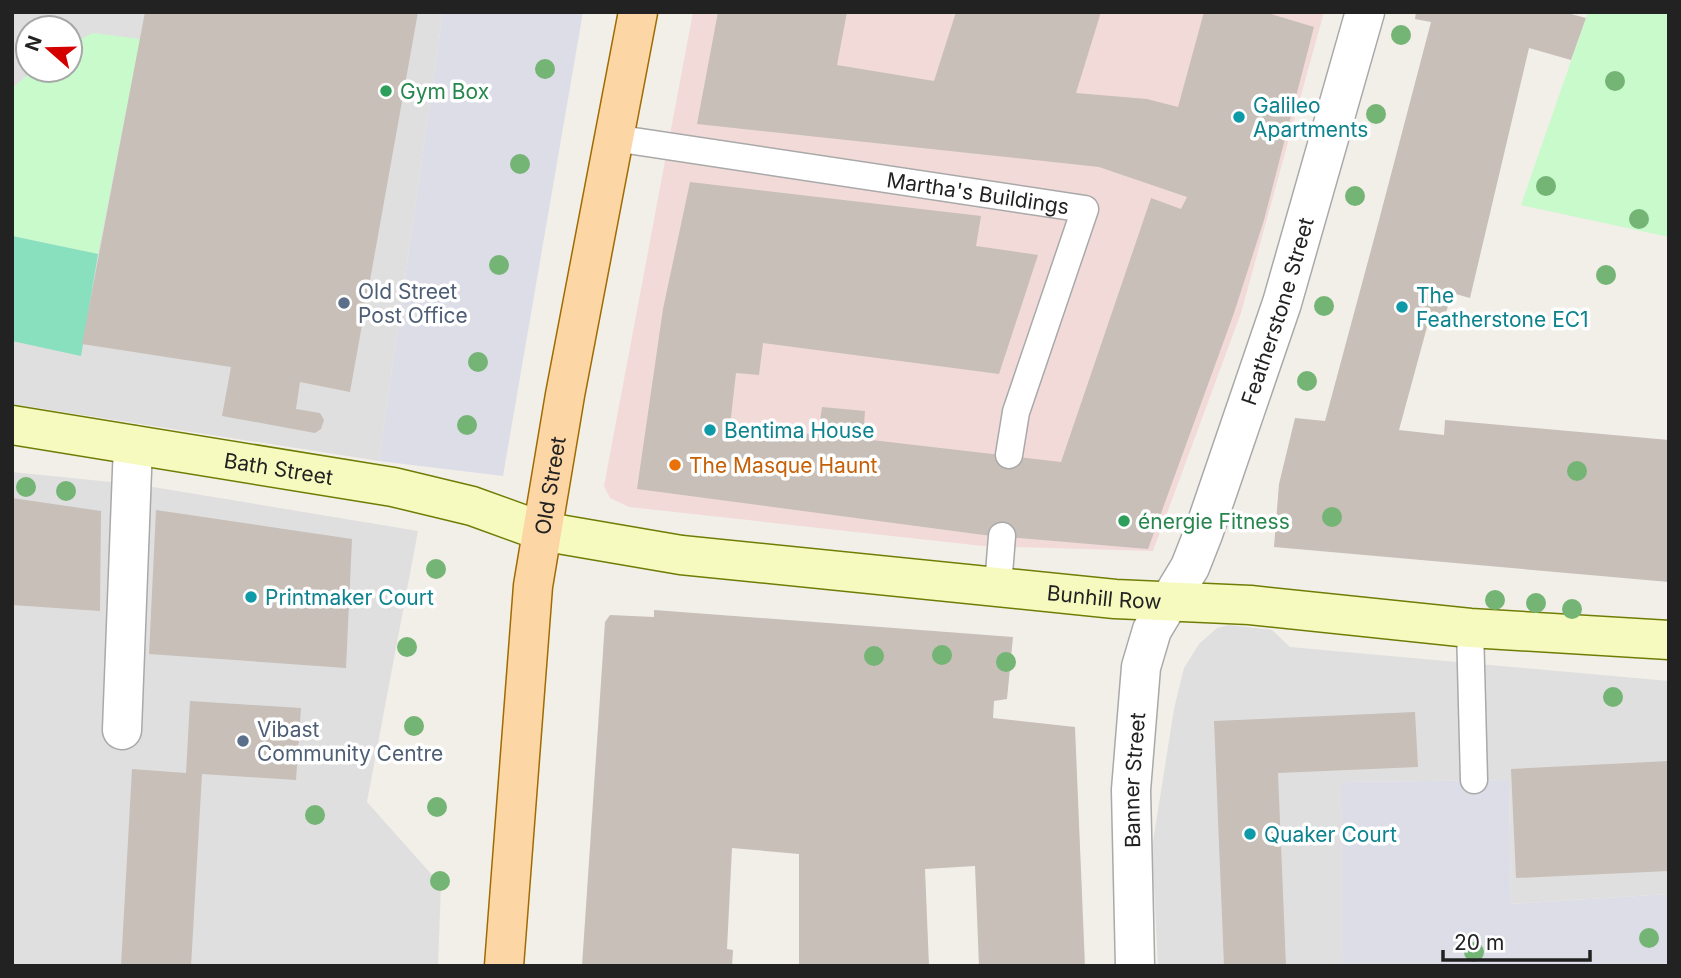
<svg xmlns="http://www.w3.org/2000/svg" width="1681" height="978" viewBox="0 0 1681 978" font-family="Inter,sans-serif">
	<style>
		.residential { fill: #e0dfdf; fill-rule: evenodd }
		.commercial { fill: #f2dad9 }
		.park { fill: #c8facc }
		.pitch { fill: #88e0be }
		.plaza { fill: #dddde8 }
		.building { fill: #c7bfb8 }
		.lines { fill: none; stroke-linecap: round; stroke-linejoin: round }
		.service-casing { stroke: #a9a9a9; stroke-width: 29 }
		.minor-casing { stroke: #a9a9a9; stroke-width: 41 }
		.secondary-casing { stroke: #707d05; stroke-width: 41 }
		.primary-casing { stroke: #a06b00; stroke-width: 41 }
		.service { stroke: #fff; stroke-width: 26 }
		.minor { stroke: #fff; stroke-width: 38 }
		.secondary { stroke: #f7fabf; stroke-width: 38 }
		.primary { stroke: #fcd6a4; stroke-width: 38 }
		.tree { fill: #74b475 }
		.leisure-dot { fill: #2e9e5b; stroke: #fff; stroke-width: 2.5 }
		.culture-dot { fill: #0f9aa8; stroke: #fff; stroke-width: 2.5 }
		.service-dot { fill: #5c6f8a; stroke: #fff; stroke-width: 2.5 }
		.food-dot { fill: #e8710a; stroke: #fff; stroke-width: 2.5 }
		.labels { text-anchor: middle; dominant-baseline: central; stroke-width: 7; stroke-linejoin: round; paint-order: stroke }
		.leisure-label { font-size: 21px; fill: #27864d; stroke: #fff; text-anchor: start }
		.culture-label { font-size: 21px; fill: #0d838f; stroke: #fff; text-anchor: start }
		.street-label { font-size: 21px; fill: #222; stroke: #fff }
		.service-label { font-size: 21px; fill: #4e5e75; stroke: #fff; text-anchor: start }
		.food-label { font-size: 21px; fill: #c56008; stroke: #fff; text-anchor: start }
	</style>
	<rect width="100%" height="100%" fill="#f2efe9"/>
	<path class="residential" d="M 12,12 L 443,12 L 379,461 L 12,404 ZM 28,28 L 70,28 L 70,70 L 28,70 Z
		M 12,472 L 141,485 L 418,531 L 367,802 L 441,885 L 438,966 L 12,966 Z
		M 1229,625 L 1272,630 L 1290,647 L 1669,681 L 1669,894 L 1511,904 L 1509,780 L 1341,782 L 1342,966 L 1158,966 L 1152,848 L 1174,709 L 1184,668 L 1199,644 L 1217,628 Z"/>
	<path class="commercial" d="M 693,12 L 1324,12 L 1241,313 L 1153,551 L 983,546 L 629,507 L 610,498 L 604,486 Z"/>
	<path class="park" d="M 1588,12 L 1669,12 L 1669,237 L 1521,205 Z
		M 93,33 L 140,39 L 98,254 L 12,236 L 12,88 L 34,70 L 70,70 L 70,44 Z"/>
	<path class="pitch" d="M 12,236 L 98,254 L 81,356 L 12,341 Z"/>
	<path class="plaza" d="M 443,12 L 583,12 L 503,476 L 379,461 Z
		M 1509,780 L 1511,904 L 1669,894 L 1669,966 L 1342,966 L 1341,782 Z"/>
	<path class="building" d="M 145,12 L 418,12 L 350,392 L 300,382 L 296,409 L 320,413 L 324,420 L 321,429 L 315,433 L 222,416 L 231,367 L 82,344 Z
		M 718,12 L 847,12 L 837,65 L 934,81 L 956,12 L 1101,12 L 1076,93 L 1147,99 L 1178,107 L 1204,12 L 1264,12 L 1314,27 L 1264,220 L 1234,313 L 1148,549 L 984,535 L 637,489 L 663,309 L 690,182 L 981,216 L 976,246 L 1038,255 L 999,374 L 763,343 L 759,375 L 736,373 L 730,426 L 818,435 L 822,407 L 865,411 L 863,439 L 1061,462 L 1151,198 L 1181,209 L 1187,197 L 1099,167 L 697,124 Z
		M 1416,12 L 1564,12 L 1586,18 L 1571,60 L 1529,48 L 1470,298 L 1452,293 L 1444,319 L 1430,316 L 1399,430 L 1444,435 L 1445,420 L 1669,440 L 1669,582 L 1274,547 L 1279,484 L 1295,418 L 1325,421 L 1378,224 L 1431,22 L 1415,19 Z
		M 12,498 L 101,511 L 100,611 L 12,605 Z
		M 156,510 L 352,539 L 346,668 L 149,654 Z
		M 654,610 L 1013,637 L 1007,699 L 994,701 L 993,718 L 1075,727 L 1085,966 L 979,966 L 975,866 L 925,869 L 929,966 L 799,966 L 799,854 L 732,848 L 727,949 L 733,950 L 732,966 L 582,966 L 605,622 L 610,615 L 654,617 Z
		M 190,701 L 301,708 L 296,780 L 202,774 L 191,966 L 121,966 L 132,769 L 186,773 Z
		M 1415,712 L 1418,767 L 1278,773 L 1286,966 L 1224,966 L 1214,721 Z
		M 1669,761 L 1669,871 L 1516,878 L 1511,769 Z"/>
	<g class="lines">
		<g class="service-casing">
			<g id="service">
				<path id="s1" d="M 614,138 L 1085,209 L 1016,412 L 1009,455"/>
				<path d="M 998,586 L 1002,536"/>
				<path d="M 1470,628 L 1474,780"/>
			</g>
		</g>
		<g class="minor-casing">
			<g id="minor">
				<path d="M 122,730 L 133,445"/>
				<path id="s2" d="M 1135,966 L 1131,790 L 1141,667 L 1152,630 L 1190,567 L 1203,534 L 1282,303 L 1365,12"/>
			</g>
		</g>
		<g class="secondary-casing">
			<g id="secondary">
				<path id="s3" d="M 12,425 L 393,487 L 472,506 L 541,531 L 681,555 L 1115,599 L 1250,605 L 1470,628 L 1669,640"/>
			</g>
		</g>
		<g class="primary-casing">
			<g id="primary">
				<path id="s4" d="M 504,966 L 533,586 L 565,395 L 638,12"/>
			</g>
		</g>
		<use href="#service" class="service"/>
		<use href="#minor" class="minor"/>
		<use href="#secondary" class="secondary"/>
		<use href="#primary" class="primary"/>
	</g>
	<g class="tree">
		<circle cx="1401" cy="35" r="10"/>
		<circle cx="545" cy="69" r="10"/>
		<circle cx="1615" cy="81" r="10"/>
		<circle cx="1376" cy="114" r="10"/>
		<circle cx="520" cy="164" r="10"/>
		<circle cx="1546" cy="186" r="10"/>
		<circle cx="1355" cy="196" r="10"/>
		<circle cx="1639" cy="219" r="10"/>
		<circle cx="499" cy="265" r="10"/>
		<circle cx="1606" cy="275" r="10"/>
		<circle cx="1324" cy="306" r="10"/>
		<circle cx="478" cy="362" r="10"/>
		<circle cx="1307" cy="381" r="10"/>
		<circle cx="467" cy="425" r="10"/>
		<circle cx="1577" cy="471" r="10"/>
		<circle cx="26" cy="487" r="10"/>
		<circle cx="66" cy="491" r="10"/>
		<circle cx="1332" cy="517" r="10"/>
		<circle cx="436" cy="569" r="10"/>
		<circle cx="1495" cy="600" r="10"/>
		<circle cx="1536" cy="603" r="10"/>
		<circle cx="1572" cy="609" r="10"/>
		<circle cx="407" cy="647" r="10"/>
		<circle cx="942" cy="655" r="10"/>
		<circle cx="874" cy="656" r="10"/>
		<circle cx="1006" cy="662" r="10"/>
		<circle cx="1613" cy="697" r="10"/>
		<circle cx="414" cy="726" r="10"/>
		<circle cx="437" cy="807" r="10"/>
		<circle cx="315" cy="815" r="10"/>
		<circle cx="440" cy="881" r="10"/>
		<circle cx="1649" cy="938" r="10"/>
		<circle cx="1474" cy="952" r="10"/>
	</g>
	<g class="leisure-dot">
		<circle cx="386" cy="91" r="7"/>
		<circle cx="1124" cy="521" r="7"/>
	</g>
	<g class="culture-dot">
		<circle cx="1239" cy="117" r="7"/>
		<circle cx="1402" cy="307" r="7"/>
		<circle cx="710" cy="430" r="7"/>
		<circle cx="251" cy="597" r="7"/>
		<circle cx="1250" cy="834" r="7"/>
	</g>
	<g class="service-dot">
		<circle cx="344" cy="303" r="7"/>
		<circle cx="243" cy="741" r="7"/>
	</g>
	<circle class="food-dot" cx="675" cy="465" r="7"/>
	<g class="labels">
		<g class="leisure-label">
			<text x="400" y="91">Gym Box</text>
			<text x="1138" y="521">énergie Fitness</text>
		</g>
		<g class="culture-label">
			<text x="1253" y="105">Galileo<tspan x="1253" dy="24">Apartments</tspan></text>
			<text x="1416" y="295">The<tspan x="1416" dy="24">Featherstone EC1</tspan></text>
			<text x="724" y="430">Bentima House</text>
			<text x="265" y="597">Printmaker Court</text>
			<text x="1264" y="834">Quaker Court</text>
		</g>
		<g class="street-label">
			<text stroke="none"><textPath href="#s1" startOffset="368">Martha's Buildings</textPath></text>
			<text stroke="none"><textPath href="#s2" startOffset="682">Featherstone Street</textPath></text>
			<text stroke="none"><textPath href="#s3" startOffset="270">Bath Street</textPath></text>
			<text stroke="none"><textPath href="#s4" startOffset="483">Old Street</textPath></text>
			<text stroke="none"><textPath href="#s3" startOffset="1108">Bunhill Row</textPath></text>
			<text stroke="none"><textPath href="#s2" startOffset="186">Banner Street</textPath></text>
		</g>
		<g class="service-label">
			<text x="358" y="291">Old Street<tspan x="358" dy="24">Post Office</tspan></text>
			<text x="257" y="729">Vibast<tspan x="257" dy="24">Community Centre</tspan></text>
		</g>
		<g class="food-label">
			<text x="689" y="465">The Masque Haunt</text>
		</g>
	</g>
	<rect width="1681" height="978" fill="none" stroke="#222222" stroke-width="28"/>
	<g transform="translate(49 49) rotate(290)"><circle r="33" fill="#ffffff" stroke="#a7a7a7" stroke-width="2"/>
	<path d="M0-5L12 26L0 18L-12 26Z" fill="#d40000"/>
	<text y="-10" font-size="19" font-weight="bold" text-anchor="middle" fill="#222222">N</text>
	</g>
	<path d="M1443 950v10h147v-10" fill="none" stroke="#222222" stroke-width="3.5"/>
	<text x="1454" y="950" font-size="21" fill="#222222" stroke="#ffffff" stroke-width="5" paint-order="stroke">20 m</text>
</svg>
